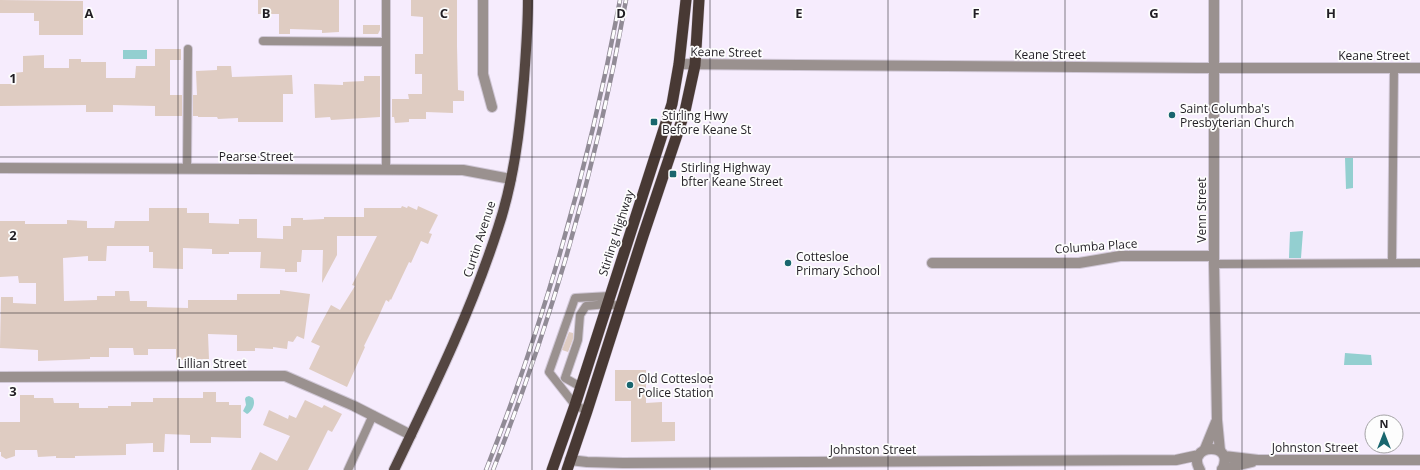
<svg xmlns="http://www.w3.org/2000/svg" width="1420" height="470" viewBox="0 0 1420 470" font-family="'Open Sans',sans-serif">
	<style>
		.water { fill: #93cfd0 }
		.building { fill: #dfccc2 }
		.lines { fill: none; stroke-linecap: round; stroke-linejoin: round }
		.service-casing { stroke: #d0c7d6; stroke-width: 10 }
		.minor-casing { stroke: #d0c7d6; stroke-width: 12 }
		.tertiary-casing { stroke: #d0c7d6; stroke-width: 12 }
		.primary-casing { stroke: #d0c7d6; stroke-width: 12 }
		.trunk-casing { stroke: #d0c7d6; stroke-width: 12 }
		.service { stroke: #9a918f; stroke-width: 8 }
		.minor { stroke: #9a918f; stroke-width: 10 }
		.tertiary { stroke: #9a918f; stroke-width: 10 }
		.primary { stroke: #544641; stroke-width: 10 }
		.trunk { stroke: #483934; stroke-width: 11 }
		.rail-casing { stroke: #918b96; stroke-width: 4.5 }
		.rail { stroke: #fdfdfd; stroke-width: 3; stroke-dasharray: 9; stroke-linecap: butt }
		.grid { fill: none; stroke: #211e24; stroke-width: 1; stroke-opacity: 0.55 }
		.poi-dot { fill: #19666e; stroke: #fdfdfd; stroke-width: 1.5 }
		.labels { text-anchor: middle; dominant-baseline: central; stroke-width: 3.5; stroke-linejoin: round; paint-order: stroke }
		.street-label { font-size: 12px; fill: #211e24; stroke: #fdfdfd }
		.poi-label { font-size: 12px; fill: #211e24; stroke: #fdfdfd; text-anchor: start }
		.grid-label { font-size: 13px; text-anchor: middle; font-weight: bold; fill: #211e24; stroke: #fdfdfd; stroke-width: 3.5; stroke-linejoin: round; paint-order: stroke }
	</style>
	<rect width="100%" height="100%" fill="#f6ecfd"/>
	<path class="water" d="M 123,50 L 147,50 L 147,59 L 123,59 Z
		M 1353,158 L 1353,188 L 1346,189 L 1345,158 Z
		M 1303,231 L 1301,258 L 1289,258 L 1290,232 Z
		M 1345,353 L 1371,355 L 1372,365 L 1344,365 Z
		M 249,396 L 253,398 C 256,404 252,411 247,414 L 243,411 L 246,405 L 245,399 L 246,397 Z"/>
	<path class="building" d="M 0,0 L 83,1 L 83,35 L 39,35 L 39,21 L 34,21 L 34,13 L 0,13 Z
		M 258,0 L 339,0 L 339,32 L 322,33 L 322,30 L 290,29 L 290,34 L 279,34 L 279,14 L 258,14 Z
		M 411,0 L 457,0 L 457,46 L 458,90 L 464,91 L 464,101 L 453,101 L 453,113 L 426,112 L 426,119 L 409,119 L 409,122 L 395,123 L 394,117 L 392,117 L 392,99 L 409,99 L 408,94 L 422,94 L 422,74 L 415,74 L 415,54 L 423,54 L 423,17 L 411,16 Z
		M 363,25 L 380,25 L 380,30 L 378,34 L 363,34 Z
		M 155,49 L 181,49 L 181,60 L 170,60 L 170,95 L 182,95 L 182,116 L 155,116 L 155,106 L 113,105 L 113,112 L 86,112 L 86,105 L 0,106 L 0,84 L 13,84 L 13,73 L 23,72 L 23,56 L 44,55 L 44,68 L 69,68 L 69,59 L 81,59 L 81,62 L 106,62 L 106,78 L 135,78 L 136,66 L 155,66 Z
		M 217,66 L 231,66 L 232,77 L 292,75 L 293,94 L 283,94 L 283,122 L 238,122 L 238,118 L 218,119 L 217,117 L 198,117 L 198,116 L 193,116 L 193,95 L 197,95 L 196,71 L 217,70 Z
		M 364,76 L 380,76 L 380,117 L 331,120 L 330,117 L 315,118 L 314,84 L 343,85 L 343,82 L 364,81 Z
		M 402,206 L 407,208 L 408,206 L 417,210 L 418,206 L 438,215 L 429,233 L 432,234 L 428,244 L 421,241 L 411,263 L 409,262 L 391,300 L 390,299 L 389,302 L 386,300 L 377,320 L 364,346 L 365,347 L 347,387 L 309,369 L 320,346 L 311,342 L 331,305 L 340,310 L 355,286 L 352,285 L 377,236 L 337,236 L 337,255 L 322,283 L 323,250 L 302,250 L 301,262 L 297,262 L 297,272 L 285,272 L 285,269 L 260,268 L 261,252 L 229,252 L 229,254 L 212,254 L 212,249 L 183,248 L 183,269 L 153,268 L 153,252 L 149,252 L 149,246 L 107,246 L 106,261 L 88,261 L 88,256 L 63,258 L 64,301 L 97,300 L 97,296 L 115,296 L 115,291 L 129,291 L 130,301 L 147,301 L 147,307 L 188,308 L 188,300 L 237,300 L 237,294 L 280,294 L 280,290 L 310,294 L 304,339 L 297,336 L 293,342 L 288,341 L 287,349 L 273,347 L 273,349 L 255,348 L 255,351 L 237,351 L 237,335 L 208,334 L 209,359 L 176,360 L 176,349 L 148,349 L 148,355 L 134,355 L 133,348 L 109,348 L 109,357 L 90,357 L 90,359 L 38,361 L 38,350 L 0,348 L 1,297 L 13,297 L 13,303 L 36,304 L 36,283 L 19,283 L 18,276 L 0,277 L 0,221 L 25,221 L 25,224 L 67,224 L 67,220 L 87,221 L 87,228 L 114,228 L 115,221 L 149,221 L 149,208 L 187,208 L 187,213 L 209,213 L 209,223 L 239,224 L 239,219 L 257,219 L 257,238 L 283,239 L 283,226 L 291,226 L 291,218 L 303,218 L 303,220 L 324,219 L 324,217 L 364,217 L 364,208 L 401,208 Z
		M 569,332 L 573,333 L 573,339 L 568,352 L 562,350 Z
		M 615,370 L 646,370 L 646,403 L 662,402 L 662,422 L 675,422 L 675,441 L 631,442 L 631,401 L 615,401 Z
		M 203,392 L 216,392 L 216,402 L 229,402 L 229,405 L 241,405 L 241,438 L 211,437 L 211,443 L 190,443 L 190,435 L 165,434 L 164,452 L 153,452 L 153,443 L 126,444 L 126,455 L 75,456 L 75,458 L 56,458 L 56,456 L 38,457 L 37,450 L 15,450 L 15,456 L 6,459 L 1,456 L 1,452 L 0,452 L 0,422 L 20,422 L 20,395 L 34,395 L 34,398 L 53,398 L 54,403 L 79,403 L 79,408 L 108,408 L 108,406 L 131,406 L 131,402 L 153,402 L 153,398 L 203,398 Z
		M 305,400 L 322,408 L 324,405 L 342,414 L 332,432 L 328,430 L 308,470 L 251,470 L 260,452 L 277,461 L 290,436 L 263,425 L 269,410 L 288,419 L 289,415 L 296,418 Z"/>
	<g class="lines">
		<g class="service-casing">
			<path id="service" d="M 386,0 L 386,169
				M 263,41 L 386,42
				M 187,169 L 188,49
				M 1392,263 L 1394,68
				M 1214,264 L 1420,263
				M 581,387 L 565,378 L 578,340 L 580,315 L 586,306 L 607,304 L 620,306
				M 587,411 L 575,405 L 549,372 L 575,298 L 610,296
				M 348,470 L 373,415"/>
		</g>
		<g class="minor-casing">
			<path id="minor" d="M 483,0 L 483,74 L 492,107
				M 1214,0 L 1214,264 L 1217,420 L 1220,451
				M 679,64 L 1197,68 L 1420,68
				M 0,168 L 463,170 L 511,179
				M 932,263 L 1079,263 L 1120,256 L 1214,256
				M 0,377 L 285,376 L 354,406 L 411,435
				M 1205,449 L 1216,422"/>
		</g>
		<g class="tertiary-casing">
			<path id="tertiary" d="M 1224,456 L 1258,460 L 1420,460
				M 570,460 L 587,462 L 623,463 L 1176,460 L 1199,455
				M 1222,469 L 1252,462
				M 1200,470 C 1184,444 1237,440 1222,470"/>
		</g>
		<g class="primary-casing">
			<path id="primary" d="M 394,470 C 432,391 471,312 498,228 C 514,180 520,129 524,79 C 526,52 528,26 528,0"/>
		</g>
		<g class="trunk-casing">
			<path id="trunk" d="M 552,470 L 575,405 L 672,104 L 679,64 L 686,0
				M 567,470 L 587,411 L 643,236 L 685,111 L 695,65 L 699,0"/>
		</g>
		<use href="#service" class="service"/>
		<use href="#minor" class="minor"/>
		<use href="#tertiary" class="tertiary"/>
		<use href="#primary" class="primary"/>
		<use href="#trunk" class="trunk"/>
		<g class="rail-casing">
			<path id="rail" d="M 486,470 C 546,318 590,161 620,0
				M 493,470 C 553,318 598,161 626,0"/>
		</g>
		<use href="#rail" class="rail"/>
	</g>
	<path class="grid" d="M 178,0 L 178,470M 355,0 L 355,470M 532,0 L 532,470M 710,0 L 710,470M 888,0 L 888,470M 1065,0 L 1065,470M 1242,0 L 1242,470M 0,157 L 1420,157M 0,313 L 1420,313"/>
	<g class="poi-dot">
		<circle cx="1172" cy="115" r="4"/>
		<rect x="650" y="118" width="8" height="8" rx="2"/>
		<rect x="669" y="170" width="8" height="8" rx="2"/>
		<circle cx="788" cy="263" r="4"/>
		<circle cx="630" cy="385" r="4"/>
	</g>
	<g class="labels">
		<g class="street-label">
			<text transform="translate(726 52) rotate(1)">Keane Street</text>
			<text x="1050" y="54">Keane Street</text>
			<text x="1374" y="55">Keane Street</text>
			<text x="256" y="156">Pearse Street</text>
			<text transform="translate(1201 210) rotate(-90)">Venn Street</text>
			<text transform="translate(616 233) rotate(-72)">Stirling Highway</text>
			<text transform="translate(479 239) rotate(-72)">Curtin Avenue</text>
			<text transform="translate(1096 246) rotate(-4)">Columba Place</text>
			<text x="212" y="363">Lillian Street</text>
			<text x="1315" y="447">Johnston Street</text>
			<text x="873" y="449">Johnston Street</text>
		</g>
		<g class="poi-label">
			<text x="1180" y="108">Saint Columba's<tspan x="1180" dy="14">Presbyterian Church</tspan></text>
			<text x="662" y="115">Stirling Hwy<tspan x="662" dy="14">Before Keane St</tspan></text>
			<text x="681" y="167">Stirling Highway<tspan x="681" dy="14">bfter Keane Street</tspan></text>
			<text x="796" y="256">Cottesloe<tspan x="796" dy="14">Primary School</tspan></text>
			<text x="638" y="378">Old Cottesloe<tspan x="638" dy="14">Police Station</tspan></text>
		</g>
	</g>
	<g class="grid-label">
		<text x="89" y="18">A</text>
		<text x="266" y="18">B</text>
		<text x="444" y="18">C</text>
		<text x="621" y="18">D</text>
		<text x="799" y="18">E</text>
		<text x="976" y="18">F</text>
		<text x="1154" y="18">G</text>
		<text x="1331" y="18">H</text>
		<text x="13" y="83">1</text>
		<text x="13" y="240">2</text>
		<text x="13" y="396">3</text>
	</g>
	<g transform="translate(1384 434)"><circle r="19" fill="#fdfdfd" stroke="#a5a4a6"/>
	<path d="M0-3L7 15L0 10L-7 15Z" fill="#19666e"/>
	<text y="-6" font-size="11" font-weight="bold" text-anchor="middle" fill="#211e24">N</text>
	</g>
</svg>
